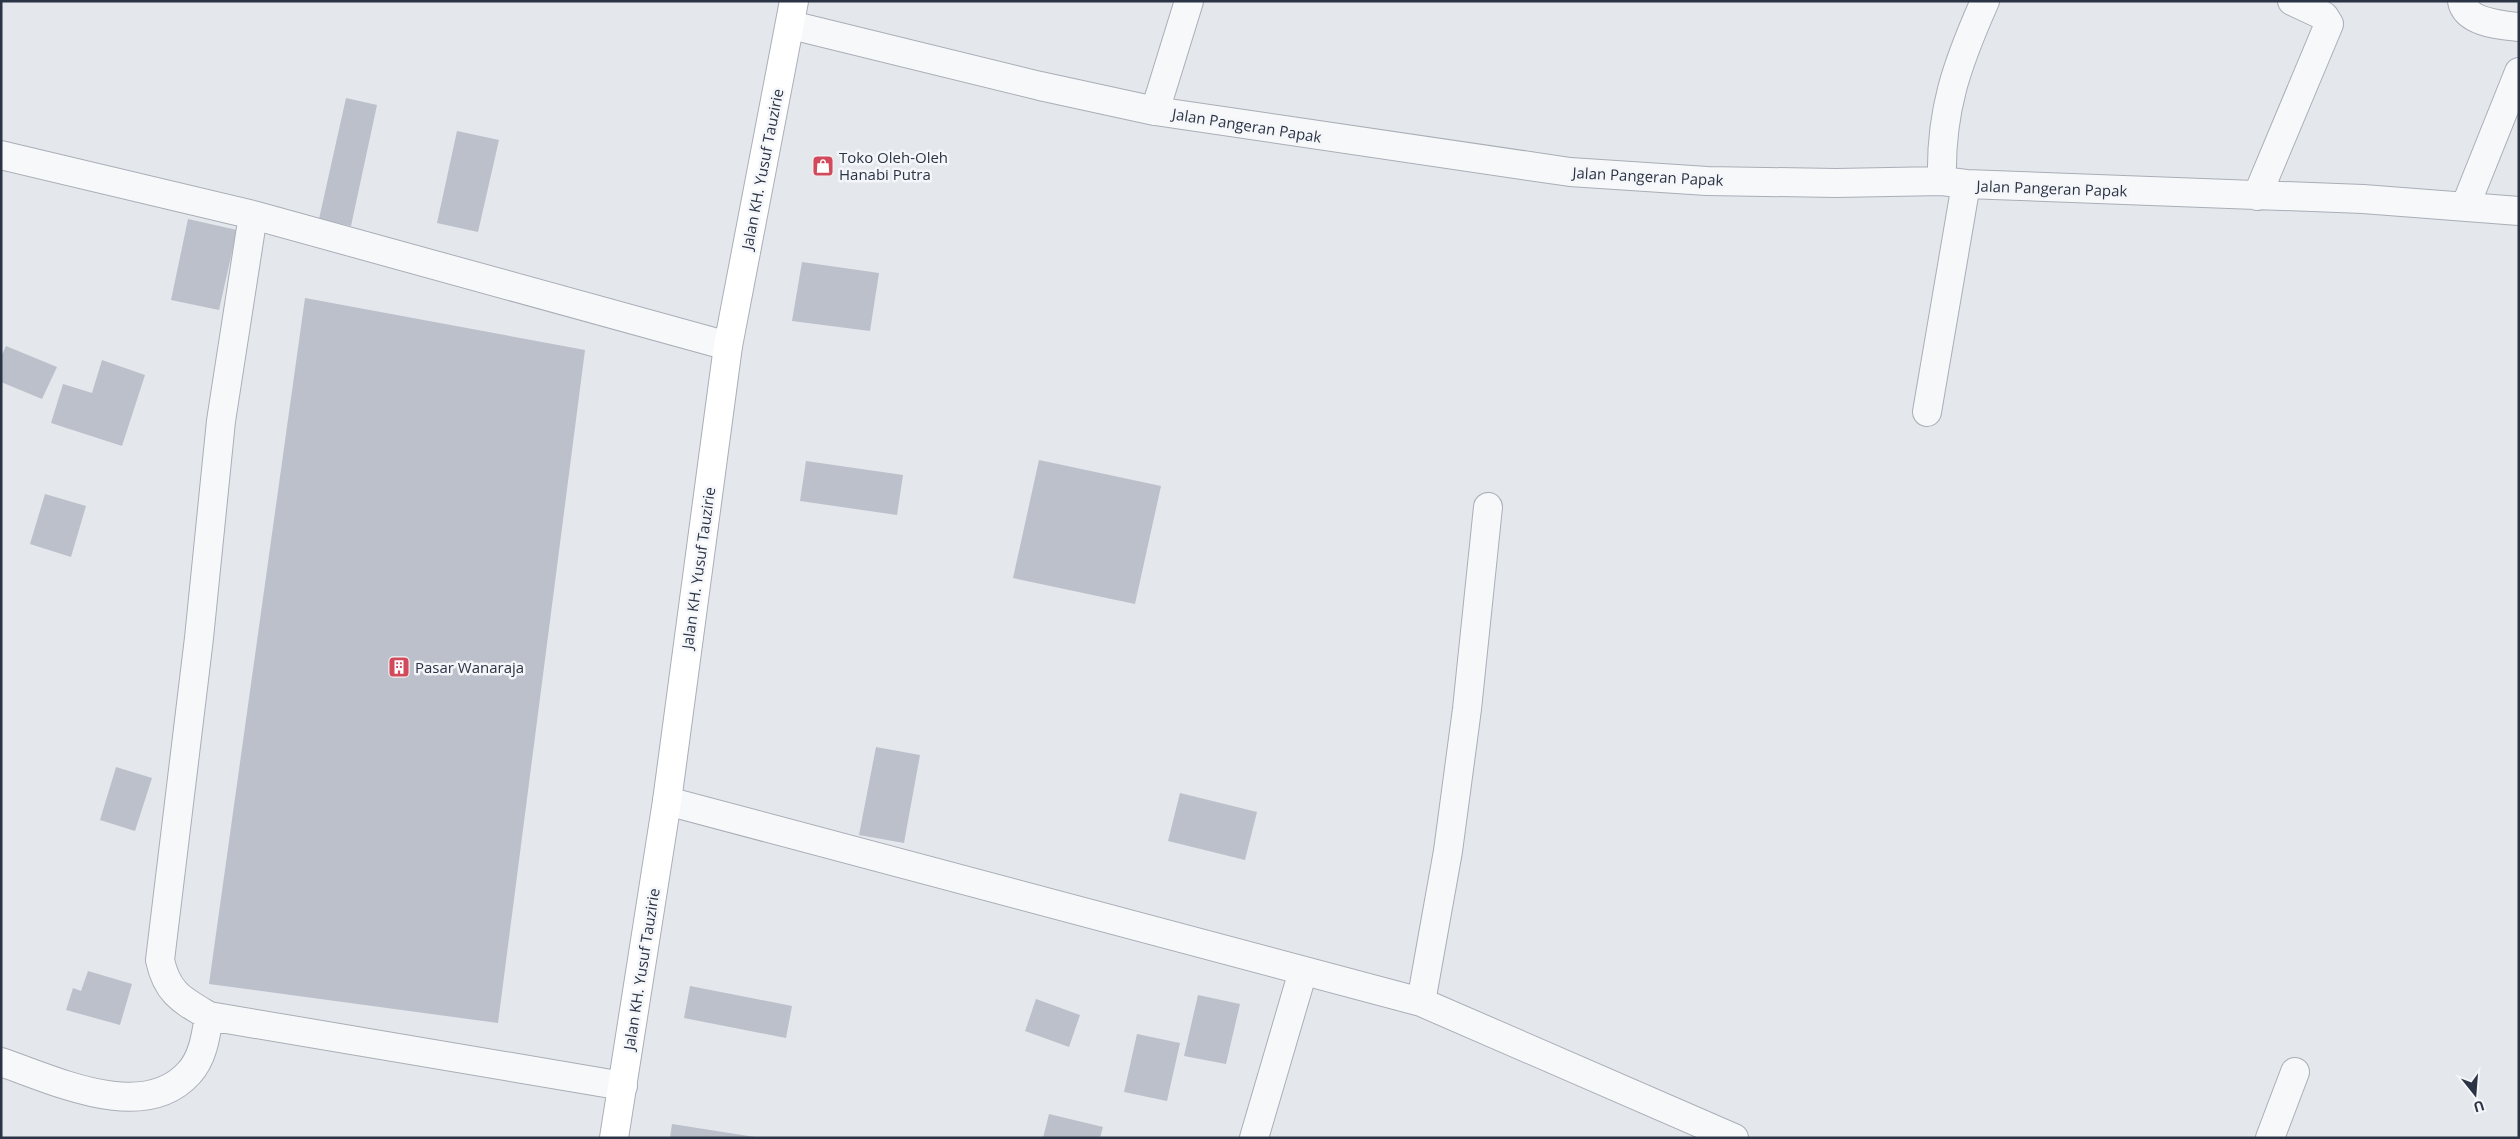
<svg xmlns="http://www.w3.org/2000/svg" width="2520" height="1139" viewBox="0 0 2520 1139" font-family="'Open Sans',sans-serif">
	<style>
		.building { fill: #bbc0ca }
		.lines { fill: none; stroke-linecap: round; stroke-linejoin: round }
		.minor-casing { stroke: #a9aeb7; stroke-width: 30 }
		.secondary-casing { stroke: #a9aeb7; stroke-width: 30 }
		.minor { stroke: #f7f8fa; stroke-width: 28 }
		.secondary { stroke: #fff; stroke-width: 28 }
		.labels { text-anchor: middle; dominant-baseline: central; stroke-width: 5; stroke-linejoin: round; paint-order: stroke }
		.street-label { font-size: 15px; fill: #2b3445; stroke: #f4f6f9 }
		.poi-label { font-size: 15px; fill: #2b3445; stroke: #f4f6f9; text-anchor: start }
	</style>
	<rect width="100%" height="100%" fill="#e4e7ec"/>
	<path class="building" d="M 346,98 L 377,105 L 351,226 L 319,219 Z
		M 457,131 L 499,140 L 478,232 L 437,223 Z
		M 188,219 L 237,230 L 219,310 L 171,300 Z
		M 802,262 L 879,273 L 870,331 L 792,321 Z
		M 305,298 L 585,350 L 498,1023 L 209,984 Z
		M 6,346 L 57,367 L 42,399 L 1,382 L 1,357 Z
		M 102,360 L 145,375 L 122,446 L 51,423 L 63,384 L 92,393 Z
		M 1039,460 L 1161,486 L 1135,604 L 1013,578 Z
		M 806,461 L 903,475 L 897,515 L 800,501 Z
		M 45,494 L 86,506 L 71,557 L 30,544 Z
		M 876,747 L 920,755 L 904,843 L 859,835 Z
		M 116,767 L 152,778 L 135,831 L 100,820 Z
		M 1180,793 L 1257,812 L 1245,860 L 1168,841 Z
		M 88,971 L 132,984 L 120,1025 L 66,1010 L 73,988 L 81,991 Z
		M 690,986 L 792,1006 L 786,1038 L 684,1018 Z
		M 1198,995 L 1240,1004 L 1226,1064 L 1184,1056 Z
		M 1036,999 L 1080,1015 L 1069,1047 L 1025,1031 Z
		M 1137,1034 L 1180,1043 L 1167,1101 L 1124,1092 Z
		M 1049,1114 L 1103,1127 L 1100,1138 L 1043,1138 Z
		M 672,1124 L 755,1137 L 755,1138 L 670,1138 Z"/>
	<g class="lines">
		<g class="minor-casing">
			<path id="minor" d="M 2462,1 C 2466,23 2501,25 2519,27
				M 791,25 L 1040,86 L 1155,111 L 1570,172 L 1707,181 L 1836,183 L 1942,181 L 1966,184 L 2363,199 L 2519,211
				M 1155,111 L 1189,1
				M 1,155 L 253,215 L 728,346
				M 1942,181 C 1940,111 1957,64 1985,1
				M 2257,196 L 2329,24 L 2324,16 L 2292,1
				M 2465,207 L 2519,72
				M 1927,412 L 1966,184
				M 667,801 L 1421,1002 L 1734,1138
				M 1421,1002 L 1448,851 L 1467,709 L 1488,507
				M 209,1016 L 623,1086
				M 1,1062 C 54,1080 143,1124 189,1073 C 203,1058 206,1035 209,1016 C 182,1000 167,993 160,960 L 199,638 L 221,421 L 253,215
				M 1254,1138 L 1303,971
				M 2270,1138 L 2295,1072"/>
		</g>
		<g class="secondary-casing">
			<path id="secondary" d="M 614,1138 L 667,801 L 728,346 L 794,1"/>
		</g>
		<use href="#minor" class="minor"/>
		<use href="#secondary" class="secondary"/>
	</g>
	<defs>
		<g id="shop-square" transform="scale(1.125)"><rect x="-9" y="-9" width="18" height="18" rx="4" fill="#d1495b" stroke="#f4f6f9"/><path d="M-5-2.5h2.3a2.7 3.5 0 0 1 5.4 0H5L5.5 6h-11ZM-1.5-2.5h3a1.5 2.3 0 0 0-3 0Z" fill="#fff"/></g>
		<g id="building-square" transform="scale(1.125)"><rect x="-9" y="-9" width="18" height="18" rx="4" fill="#d1495b" stroke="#f4f6f9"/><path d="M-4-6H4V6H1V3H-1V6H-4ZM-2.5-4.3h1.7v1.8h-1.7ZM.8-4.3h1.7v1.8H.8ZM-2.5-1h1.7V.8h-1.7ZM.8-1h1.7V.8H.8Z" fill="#fff"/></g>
	</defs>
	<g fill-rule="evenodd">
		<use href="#shop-square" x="823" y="166"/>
		<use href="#building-square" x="399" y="667"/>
	</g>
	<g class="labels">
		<g class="street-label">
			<text transform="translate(1247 125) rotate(9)">Jalan Pangeran Papak</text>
			<text transform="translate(762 169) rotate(-79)">Jalan KH. Yusuf Tauzirie</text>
			<text transform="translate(1648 176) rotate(3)">Jalan Pangeran Papak</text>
			<text transform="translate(2052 188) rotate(2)">Jalan Pangeran Papak</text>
			<text transform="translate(698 568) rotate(-82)">Jalan KH. Yusuf Tauzirie</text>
			<text transform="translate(641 969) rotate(-81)">Jalan KH. Yusuf Tauzirie</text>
		</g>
		<g class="poi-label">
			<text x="839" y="157">Toko Oleh-Oleh<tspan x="839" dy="17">Hanabi Putra</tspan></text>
			<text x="415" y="667">Pasar Wanaraja</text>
		</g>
	</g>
	<rect width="2520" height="1139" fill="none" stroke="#2b3445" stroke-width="5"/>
	<g transform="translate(2475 1094) rotate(163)" stroke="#f4f6f9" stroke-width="4" paint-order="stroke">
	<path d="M0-4L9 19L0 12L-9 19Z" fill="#2b3445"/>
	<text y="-8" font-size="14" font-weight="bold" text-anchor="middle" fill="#2b3445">U</text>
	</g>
</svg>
